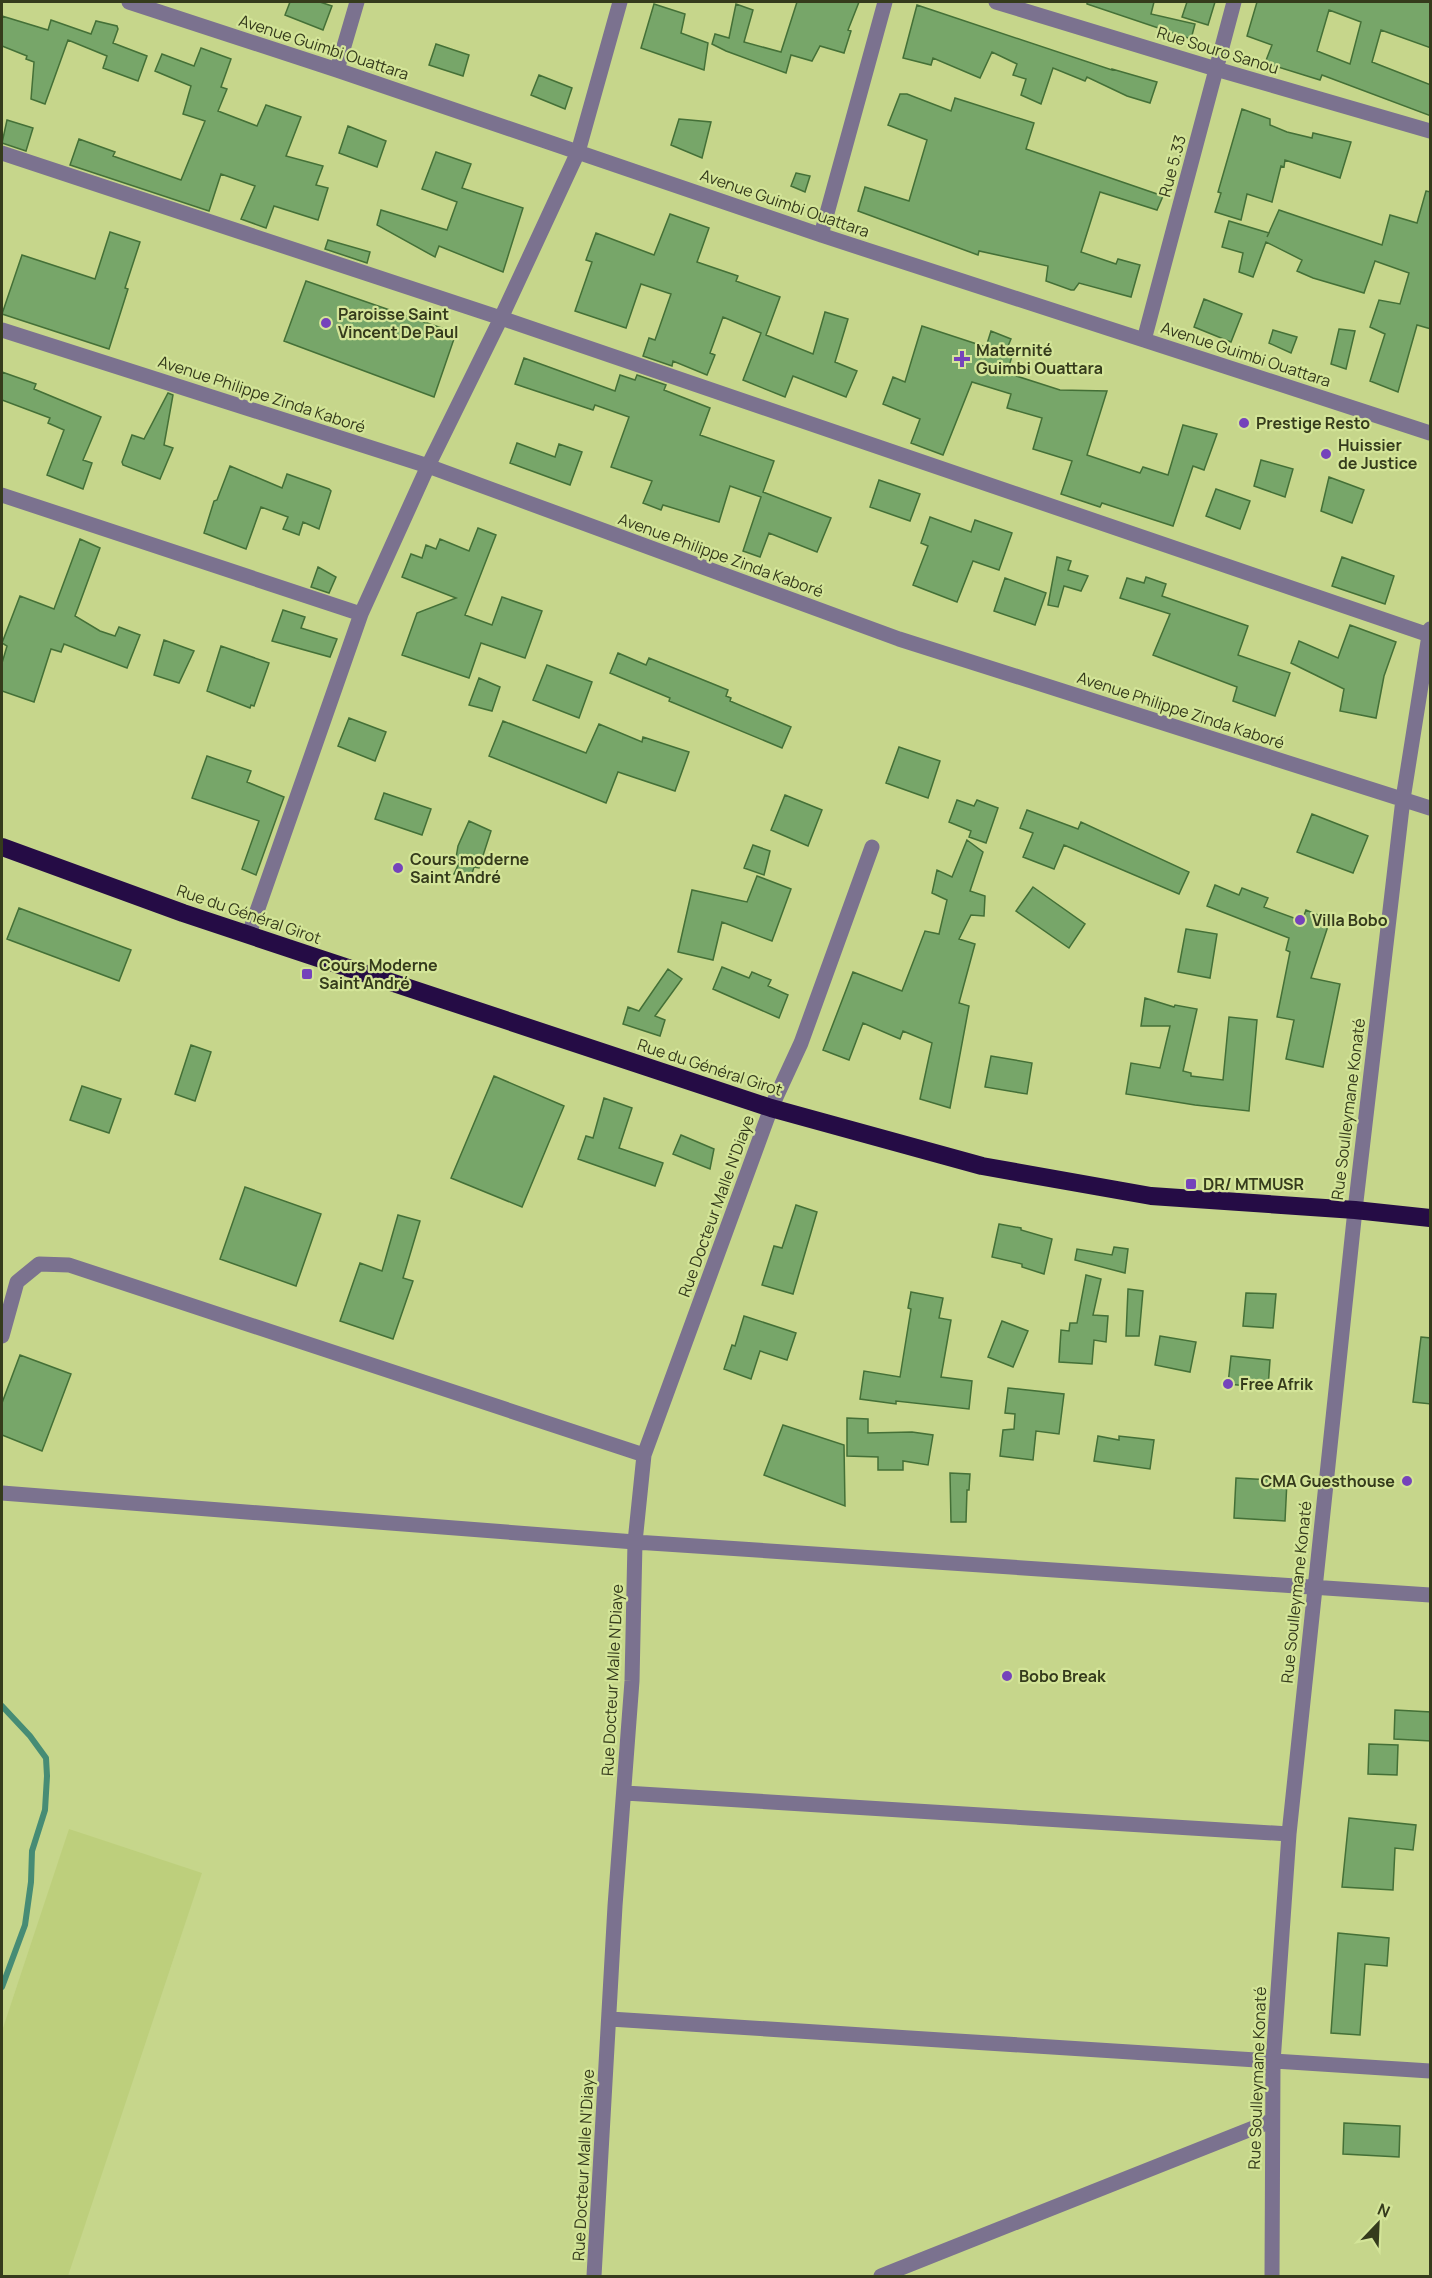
<svg xmlns="http://www.w3.org/2000/svg" width="1432" height="2278" viewBox="0 0 1432 2278" font-family="Manrope,sans-serif">
	<style>
		.built { fill: #bdcf7c }
		.lines { fill: none; stroke-linecap: round; stroke-linejoin: round }
		.stream { stroke: #468c75; stroke-width: 6 }
		.building { fill: #77a669; stroke: #447037; stroke-width: 1.5; fill-rule: evenodd }
		.minor { stroke: #7b728f; stroke-width: 15 }
		.highway { stroke: #250c45; stroke-width: 18 }
		.poi-dot { fill: #7543bb; stroke: #d3e498; stroke-width: 2 }
		.labels { text-anchor: middle; dominant-baseline: central; stroke-width: 4.5; stroke-linejoin: round; paint-order: stroke }
		.street-label { font-size: 16px; fill: #353b1c; stroke: #d3e498 }
		.poi-label { font-size: 16px; font-weight: bold; fill: #353b1c; stroke: #d3e498; text-anchor: start }
	</style>
	<rect width="100%" height="100%" fill="#c6d68b"/>
	<path class="built" d="M 69,1829 L 202,1873 L 68,2276 L 2,2276 L 2,2031 Z"/>
	<g class="lines">
		<path class="stream" d="M 2,1706 L 30,1736 L 46,1758 L 47,1776 L 45,1810 L 32,1851 L 31,1882 L 25,1925 L 2,1987"/>
	</g>
	<path class="building" d="M 290,2 L 320,2 L 332,6 L 323,30 L 285,15 Z
		M 797,2 L 859,2 L 848,30 L 851,31 L 844,53 L 820,46 L 812,61 L 791,55 L 786,73 L 726,51 L 712,44 L 715,34 L 729,38 L 736,4 L 753,10 L 744,42 L 781,52 Z
		M 1087,2 L 1154,2 L 1151,14 L 1195,24 L 1191,39 L 1087,4 Z
		M 1187,2 L 1215,2 L 1208,25 L 1182,17 Z
		M 1257,2 L 1431,2 L 1431,48 L 1381,30 L 1372,62 L 1431,85 L 1431,116 L 1322,75 L 1320,80 L 1265,63 L 1272,45 L 1247,36 ZM 1329,10 L 1361,22 L 1350,64 L 1317,51 Z
		M 654,4 L 685,14 L 681,33 L 708,43 L 704,70 L 641,48 Z
		M 917,5 L 1112,70 L 1112,69 L 1157,82 L 1150,103 L 1127,96 L 1087,77 L 1085,81 L 1053,68 L 1041,104 L 1021,95 L 1026,79 L 1013,75 L 1017,64 L 992,52 L 980,78 L 933,58 L 931,65 L 903,58 Z
		M 2,16 L 48,30 L 51,20 L 91,34 L 96,21 L 117,26 L 118,29 L 113,43 L 147,56 L 138,81 L 103,68 L 107,56 L 68,40 L 45,104 L 31,99 L 34,62 L 26,59 L 27,56 L 2,46 Z
		M 436,44 L 469,55 L 463,76 L 429,65 Z
		M 201,48 L 231,59 L 221,87 L 227,89 L 218,111 L 257,126 L 266,105 L 301,117 L 286,156 L 323,166 L 316,185 L 328,188 L 318,220 L 274,206 L 266,228 L 241,219 L 255,186 L 221,174 L 209,211 L 70,165 L 79,139 L 115,152 L 113,156 L 181,180 L 205,121 L 183,114 L 191,86 L 155,71 L 162,54 L 194,66 Z
		M 539,75 L 572,88 L 565,109 L 531,95 Z
		M 900,94 L 907,94 L 951,111 L 955,98 L 1034,123 L 1026,149 L 1163,196 L 1157,210 L 1100,192 L 1081,252 L 1116,264 L 1118,259 L 1140,265 L 1131,297 L 1079,283 L 1074,290 L 1071,290 L 1046,281 L 1048,266 L 979,251 L 978,255 L 858,211 L 865,187 L 909,201 L 927,140 L 888,125 Z
		M 1242,109 L 1270,119 L 1270,125 L 1287,132 L 1312,138 L 1313,133 L 1351,142 L 1340,178 L 1285,160 L 1284,167 L 1281,166 L 1272,202 L 1247,194 L 1241,220 L 1215,212 L 1221,193 L 1218,192 Z
		M 679,119 L 711,122 L 702,158 L 671,145 Z
		M 7,120 L 33,128 L 26,151 L 2,143 Z
		M 348,126 L 386,141 L 377,167 L 339,153 Z
		M 436,152 L 471,164 L 462,188 L 523,208 L 503,272 L 439,246 L 435,257 L 377,225 L 381,210 L 447,230 L 457,202 L 422,189 Z
		M 796,173 L 810,176 L 805,192 L 791,186 Z
		M 1426,191 L 1431,192 L 1431,329 L 1417,325 L 1398,392 L 1370,381 L 1385,334 L 1370,327 L 1379,300 L 1400,304 L 1409,273 L 1375,261 L 1364,293 L 1313,278 L 1297,271 L 1302,260 L 1266,242 L 1253,277 L 1239,272 L 1243,253 L 1222,247 L 1229,221 L 1269,233 L 1267,237 L 1279,210 L 1382,245 L 1390,215 L 1417,223 Z
		M 670,214 L 709,228 L 697,262 L 738,276 L 736,281 L 780,297 L 766,335 L 813,354 L 825,312 L 848,319 L 835,362 L 857,371 L 846,397 L 793,376 L 785,397 L 743,380 L 761,333 L 723,317 L 710,353 L 715,355 L 707,375 L 673,361 L 672,366 L 643,356 L 649,338 L 655,340 L 671,294 L 641,284 L 626,328 L 575,311 L 592,262 L 586,260 L 596,233 L 654,255 Z
		M 110,232 L 140,242 L 125,288 L 128,289 L 109,349 L 2,314 L 22,255 L 95,279 Z
		M 328,240 L 370,252 L 367,263 L 325,249 Z
		M 306,281 L 456,333 L 434,397 L 284,341 Z
		M 1204,299 L 1242,314 L 1231,342 L 1194,327 Z
		M 922,326 L 986,347 L 991,331 L 1011,339 L 1005,353 L 1012,356 L 1007,373 L 1060,390 L 1107,391 L 1087,455 L 1140,473 L 1143,467 L 1168,475 L 1183,425 L 1217,434 L 1204,470 L 1193,466 L 1173,526 L 1102,503 L 1100,507 L 1061,494 L 1072,461 L 1033,449 L 1042,418 L 1007,408 L 1011,394 L 972,382 L 943,455 L 911,443 L 920,419 L 883,404 L 893,377 L 905,382 Z
		M 1339,329 L 1355,331 L 1346,369 L 1331,364 Z
		M 1273,330 L 1297,337 L 1291,353 L 1269,343 Z
		M 524,358 L 615,391 L 620,375 L 635,380 L 637,375 L 666,385 L 664,390 L 710,408 L 700,435 L 774,461 L 763,492 L 831,518 L 817,552 L 769,533 L 760,557 L 743,551 L 761,497 L 730,486 L 719,522 L 663,505 L 661,510 L 643,503 L 652,481 L 611,467 L 629,417 L 595,405 L 593,410 L 515,384 Z
		M 2,372 L 36,384 L 34,389 L 101,417 L 83,460 L 92,463 L 83,489 L 47,475 L 64,430 L 48,423 L 50,418 L 2,400 Z
		M 168,393 L 173,395 L 164,445 L 173,448 L 160,479 L 123,465 L 122,462 L 132,435 L 144,439 Z
		M 517,443 L 555,457 L 559,444 L 582,452 L 570,485 L 510,463 Z
		M 1261,460 L 1293,469 L 1285,497 L 1254,486 Z
		M 230,466 L 282,488 L 287,474 L 329,489 L 331,491 L 319,529 L 303,522 L 299,535 L 283,529 L 288,517 L 261,507 L 246,549 L 204,533 L 214,501 L 217,500 Z
		M 1329,477 L 1364,490 L 1352,523 L 1321,511 Z
		M 879,480 L 920,494 L 910,521 L 870,507 Z
		M 1216,489 L 1250,501 L 1240,529 L 1206,516 Z
		M 930,517 L 971,532 L 975,520 L 1012,533 L 999,570 L 973,561 L 957,602 L 913,585 L 928,546 L 921,543 Z
		M 478,528 L 496,535 L 465,615 L 492,625 L 502,597 L 542,611 L 525,658 L 481,643 L 469,678 L 402,655 L 417,613 L 456,598 L 402,577 L 411,554 L 422,558 L 426,545 L 436,549 L 440,539 L 469,551 Z
		M 80,539 L 100,548 L 75,616 L 100,631 L 115,636 L 119,627 L 140,635 L 127,668 L 64,644 L 61,652 L 51,649 L 34,702 L 2,691 L 2,663 L 7,646 L 2,643 L 20,596 L 54,609 Z
		M 1057,557 L 1071,561 L 1068,570 L 1088,576 L 1081,591 L 1064,586 L 1058,607 L 1048,605 Z
		M 1342,557 L 1394,576 L 1385,604 L 1332,586 Z
		M 318,567 L 336,577 L 329,593 L 311,587 Z
		M 1146,577 L 1166,584 L 1162,596 L 1248,626 L 1238,655 L 1290,673 L 1275,716 L 1233,701 L 1237,687 L 1153,655 L 1170,614 L 1120,598 L 1127,578 L 1144,583 Z
		M 1005,578 L 1046,593 L 1035,625 L 994,611 Z
		M 283,610 L 305,617 L 301,628 L 337,639 L 330,657 L 272,641 Z
		M 1350,625 L 1396,642 L 1384,676 L 1376,718 L 1340,711 L 1344,689 L 1291,663 L 1299,641 L 1338,658 Z
		M 164,640 L 194,651 L 179,683 L 154,675 Z
		M 221,646 L 269,663 L 254,706 L 251,705 L 250,708 L 207,691 Z
		M 618,653 L 646,665 L 649,658 L 728,690 L 726,696 L 731,698 L 730,701 L 791,727 L 782,748 L 669,701 L 670,698 L 610,673 Z
		M 547,665 L 592,682 L 579,718 L 533,700 Z
		M 479,678 L 500,687 L 492,711 L 469,705 Z
		M 349,718 L 386,732 L 375,761 L 338,746 Z
		M 503,721 L 586,753 L 599,724 L 642,742 L 643,737 L 689,752 L 675,791 L 618,772 L 606,803 L 489,756 Z
		M 899,747 L 940,761 L 928,798 L 886,783 Z
		M 207,756 L 251,771 L 247,782 L 284,797 L 256,875 L 242,869 L 259,821 L 192,798 Z
		M 384,793 L 431,809 L 422,835 L 375,819 Z
		M 785,795 L 822,810 L 808,846 L 771,830 Z
		M 957,800 L 974,806 L 977,800 L 998,808 L 986,843 L 969,837 L 971,831 L 949,822 Z
		M 1027,810 L 1078,829 L 1081,822 L 1189,872 L 1179,894 L 1064,845 L 1054,869 L 1023,857 L 1033,833 L 1020,828 Z
		M 1312,814 L 1368,836 L 1353,873 L 1297,852 Z
		M 469,821 L 491,831 L 479,868 L 474,867 L 471,877 L 454,874 L 460,861 L 456,858 L 458,846 Z
		M 967,840 L 983,852 L 970,891 L 985,896 L 984,916 L 971,915 L 959,939 L 975,944 L 959,1003 L 969,1006 L 950,1108 L 920,1099 L 932,1043 L 903,1031 L 900,1039 L 863,1023 L 849,1060 L 823,1050 L 853,972 L 902,991 L 925,931 L 939,934 L 947,900 L 932,893 L 937,870 L 952,877 Z
		M 753,845 L 770,851 L 764,875 L 744,868 Z
		M 757,876 L 791,889 L 772,941 L 722,922 L 713,960 L 678,952 L 692,890 L 747,902 Z
		M 1215,885 L 1239,895 L 1242,888 L 1268,898 L 1264,907 L 1302,921 L 1306,910 L 1330,920 L 1311,978 L 1340,984 L 1323,1067 L 1286,1059 L 1294,1020 L 1277,1017 L 1290,952 L 1286,950 L 1289,938 L 1207,906 Z
		M 1033,887 L 1085,924 L 1069,948 L 1016,911 Z
		M 19,908 L 131,950 L 119,981 L 7,939 Z
		M 1186,929 L 1217,934 L 1210,978 L 1178,972 Z
		M 722,967 L 749,978 L 752,972 L 771,980 L 768,986 L 788,995 L 779,1018 L 713,989 Z
		M 668,969 L 682,979 L 655,1016 L 665,1020 L 660,1036 L 623,1024 L 628,1007 L 639,1011 Z
		M 1145,998 L 1174,1007 L 1175,1005 L 1197,1009 L 1183,1071 L 1191,1073 L 1191,1076 L 1223,1080 L 1229,1017 L 1257,1020 L 1249,1111 L 1195,1105 L 1126,1094 L 1131,1063 L 1160,1068 L 1170,1026 L 1141,1026 Z
		M 191,1045 L 211,1052 L 195,1101 L 175,1094 Z
		M 991,1056 L 1032,1063 L 1027,1094 L 985,1087 Z
		M 494,1076 L 564,1106 L 522,1207 L 451,1178 Z
		M 82,1086 L 121,1099 L 109,1133 L 70,1120 Z
		M 604,1098 L 632,1108 L 619,1148 L 663,1163 L 655,1186 L 578,1159 L 586,1136 L 593,1138 Z
		M 681,1135 L 714,1149 L 710,1169 L 673,1154 Z
		M 245,1187 L 321,1214 L 296,1286 L 220,1259 Z
		M 796,1205 L 817,1212 L 793,1294 L 762,1285 L 774,1246 L 782,1248 Z
		M 398,1215 L 420,1221 L 403,1278 L 413,1281 L 393,1339 L 340,1321 L 360,1263 L 382,1271 Z
		M 999,1224 L 1021,1228 L 1021,1230 L 1052,1239 L 1044,1274 L 1022,1267 L 1022,1264 L 992,1257 Z
		M 1114,1247 L 1128,1249 L 1125,1273 L 1075,1260 L 1077,1249 L 1112,1255 Z
		M 1086,1275 L 1101,1279 L 1093,1315 L 1108,1316 L 1106,1342 L 1094,1340 L 1092,1364 L 1059,1362 L 1061,1330 L 1069,1331 L 1070,1323 L 1077,1323 Z
		M 1128,1289 L 1143,1291 L 1139,1336 L 1126,1336 Z
		M 911,1292 L 943,1298 L 939,1318 L 951,1320 L 941,1377 L 972,1381 L 969,1409 L 896,1401 L 896,1404 L 860,1399 L 864,1371 L 900,1377 L 911,1309 L 908,1308 Z
		M 1246,1293 L 1276,1294 L 1273,1328 L 1243,1326 Z
		M 744,1316 L 796,1333 L 787,1360 L 760,1351 L 751,1379 L 724,1369 L 732,1345 L 735,1346 Z
		M 1002,1321 L 1028,1331 L 1013,1367 L 988,1357 Z
		M 1160,1336 L 1196,1342 L 1190,1372 L 1155,1365 Z
		M 1421,1337 L 1431,1338 L 1431,1404 L 1413,1402 Z
		M 20,1355 L 71,1374 L 42,1451 L 2,1435 L 2,1403 Z
		M 1231,1356 L 1270,1360 L 1268,1388 L 1228,1384 Z
		M 1008,1388 L 1064,1394 L 1059,1434 L 1036,1431 L 1033,1460 L 1000,1456 L 1003,1430 L 1014,1429 L 1015,1414 L 1005,1413 Z
		M 847,1418 L 868,1419 L 868,1433 L 912,1432 L 933,1435 L 928,1465 L 903,1461 L 903,1470 L 878,1470 L 878,1457 L 847,1456 Z
		M 783,1425 L 844,1445 L 845,1506 L 764,1475 Z
		M 1098,1436 L 1119,1440 L 1119,1436 L 1154,1440 L 1150,1469 L 1094,1461 Z
		M 950,1473 L 970,1474 L 969,1490 L 967,1490 L 966,1522 L 951,1522 Z
		M 1236,1478 L 1287,1481 L 1285,1521 L 1234,1518 Z
		M 1395,1710 L 1431,1712 L 1431,1741 L 1394,1739 Z
		M 1369,1744 L 1398,1745 L 1397,1775 L 1368,1774 Z
		M 1349,1818 L 1416,1825 L 1413,1850 L 1395,1848 L 1393,1890 L 1342,1887 Z
		M 1338,1933 L 1389,1938 L 1387,1966 L 1365,1964 L 1360,2035 L 1331,2033 Z
		M 1344,2123 L 1400,2126 L 1399,2157 L 1343,2154 Z"/>
	<g class="lines">
		<path class="minor" d="M 129,2 L 337,70 L 821,235 L 1430,433
			M 996,2 L 1216,69 L 1430,131
			M 337,70 L 357,2
			M 2,153 L 501,318 L 1429,635
			M 821,235 L 885,2
			M 2,330 L 428,466 L 899,639 L 1430,808
			M 1144,340 L 1234,2
			M 2,495 L 361,614
			M 249,934 L 361,614 L 428,466 L 501,318 L 578,152 L 620,2
			M 2,1336 L 17,1282 L 39,1264 L 69,1265 L 644,1455
			M 2,1493 L 635,1542 L 1430,1595
			M 625,1793 L 1289,1834
			M 610,2019 L 1430,2071
			M 594,2276 L 615,1906 L 632,1681 L 635,1542 L 644,1455 L 771,1108 L 801,1043 L 872,847
			M 881,2276 L 1271,2121
			M 1272,2276 L 1273,2062 L 1289,1834 L 1355,1210 L 1403,799 L 1430,629"/>
		<path class="highway" d="M 2,847 L 183,913 L 312,956 L 771,1108 L 982,1166 L 1151,1196 L 1355,1210 L 1430,1218"/>
	</g>
	<g class="poi-dot">
		<circle cx="326" cy="323" r="6"/>
		<path d="M959 350h6v6h6v6h-6v6h-6v-6h-6v-6h6z"/>
		<circle cx="1244" cy="423" r="6"/>
		<circle cx="1326" cy="454" r="6"/>
		<circle cx="398" cy="868" r="6"/>
		<circle cx="1300" cy="920" r="6"/>
		<rect x="301" y="968" width="12" height="12" rx="3"/>
		<rect x="1185" y="1178" width="12" height="12" rx="3"/>
		<circle cx="1228" cy="1384" r="6"/>
		<circle cx="1407" cy="1481" r="6"/>
		<circle cx="1007" cy="1676" r="6"/>
	</g>
	<g class="labels">
		<g class="street-label">
			<text transform="translate(324 47) rotate(18)">Avenue Guimbi Ouattara</text>
			<text transform="translate(1218 50) rotate(17)">Rue Souro Sanou</text>
			<text transform="translate(1172 166) rotate(-75)">Rue 5.33</text>
			<text transform="translate(785 203) rotate(19)">Avenue Guimbi Ouattara</text>
			<text transform="translate(1246 354) rotate(18)">Avenue Guimbi Ouattara</text>
			<text transform="translate(262 394) rotate(18)">Avenue Philippe Zinda Kaboré</text>
			<text transform="translate(721 555) rotate(20)">Avenue Philippe Zinda Kaboré</text>
			<text transform="translate(1181 710) rotate(18)">Avenue Philippe Zinda Kaboré</text>
			<text transform="translate(249 914) rotate(19)">Rue du Général Girot</text>
			<text transform="translate(710 1067) rotate(18)">Rue du Général Girot</text>
			<text transform="translate(1348 1109) rotate(-83)">Rue Soulleymane Konaté</text>
			<text transform="translate(716 1206) rotate(-70)">Rue Docteur Malle N'Diaye</text>
			<text transform="translate(1296 1592) rotate(-84)">Rue Soulleymane Konaté</text>
			<text transform="translate(612 1680) rotate(-87)">Rue Docteur Malle N'Diaye</text>
			<text transform="translate(1257 2078) rotate(-88)">Rue Soulleymane Konaté</text>
			<text transform="translate(583 2165) rotate(-87)">Rue Docteur Malle N'Diaye</text>
		</g>
		<g class="poi-label">
			<text x="338" y="314">Paroisse Saint<tspan x="338" dy="18">Vincent De Paul</tspan></text>
			<text x="976" y="350">Maternité<tspan x="976" dy="18">Guimbi Ouattara</tspan></text>
			<text x="1256" y="423">Prestige Resto</text>
			<text x="1338" y="445">Huissier<tspan x="1338" dy="18">de Justice</tspan></text>
			<text x="410" y="859">Cours moderne<tspan x="410" dy="18">Saint André</tspan></text>
			<text x="1312" y="920">Villa Bobo</text>
			<text x="319" y="965">Cours Moderne<tspan x="319" dy="18">Saint André</tspan></text>
			<text x="1203" y="1184">DR/ MTMUSR</text>
			<text x="1240" y="1384">Free Afrik</text>
			<text x="1395" y="1481" text-anchor="end">CMA Guesthouse</text>
			<text x="1019" y="1676">Bobo Break</text>
		</g>
	</g>
	<rect width="1432" height="2278" fill="none" stroke="#353b1c" stroke-width="6"/>
	<g transform="translate(1378 2224) rotate(23)" stroke="#d3e498" stroke-width="4.5" paint-order="stroke">
	<path d="M0-4.5L10 22L0 15L-10 22Z" fill="#353b1c"/>
	<text y="-9" font-size="16" font-weight="bold" text-anchor="middle" fill="#353b1c">N</text>
	</g>
</svg>
